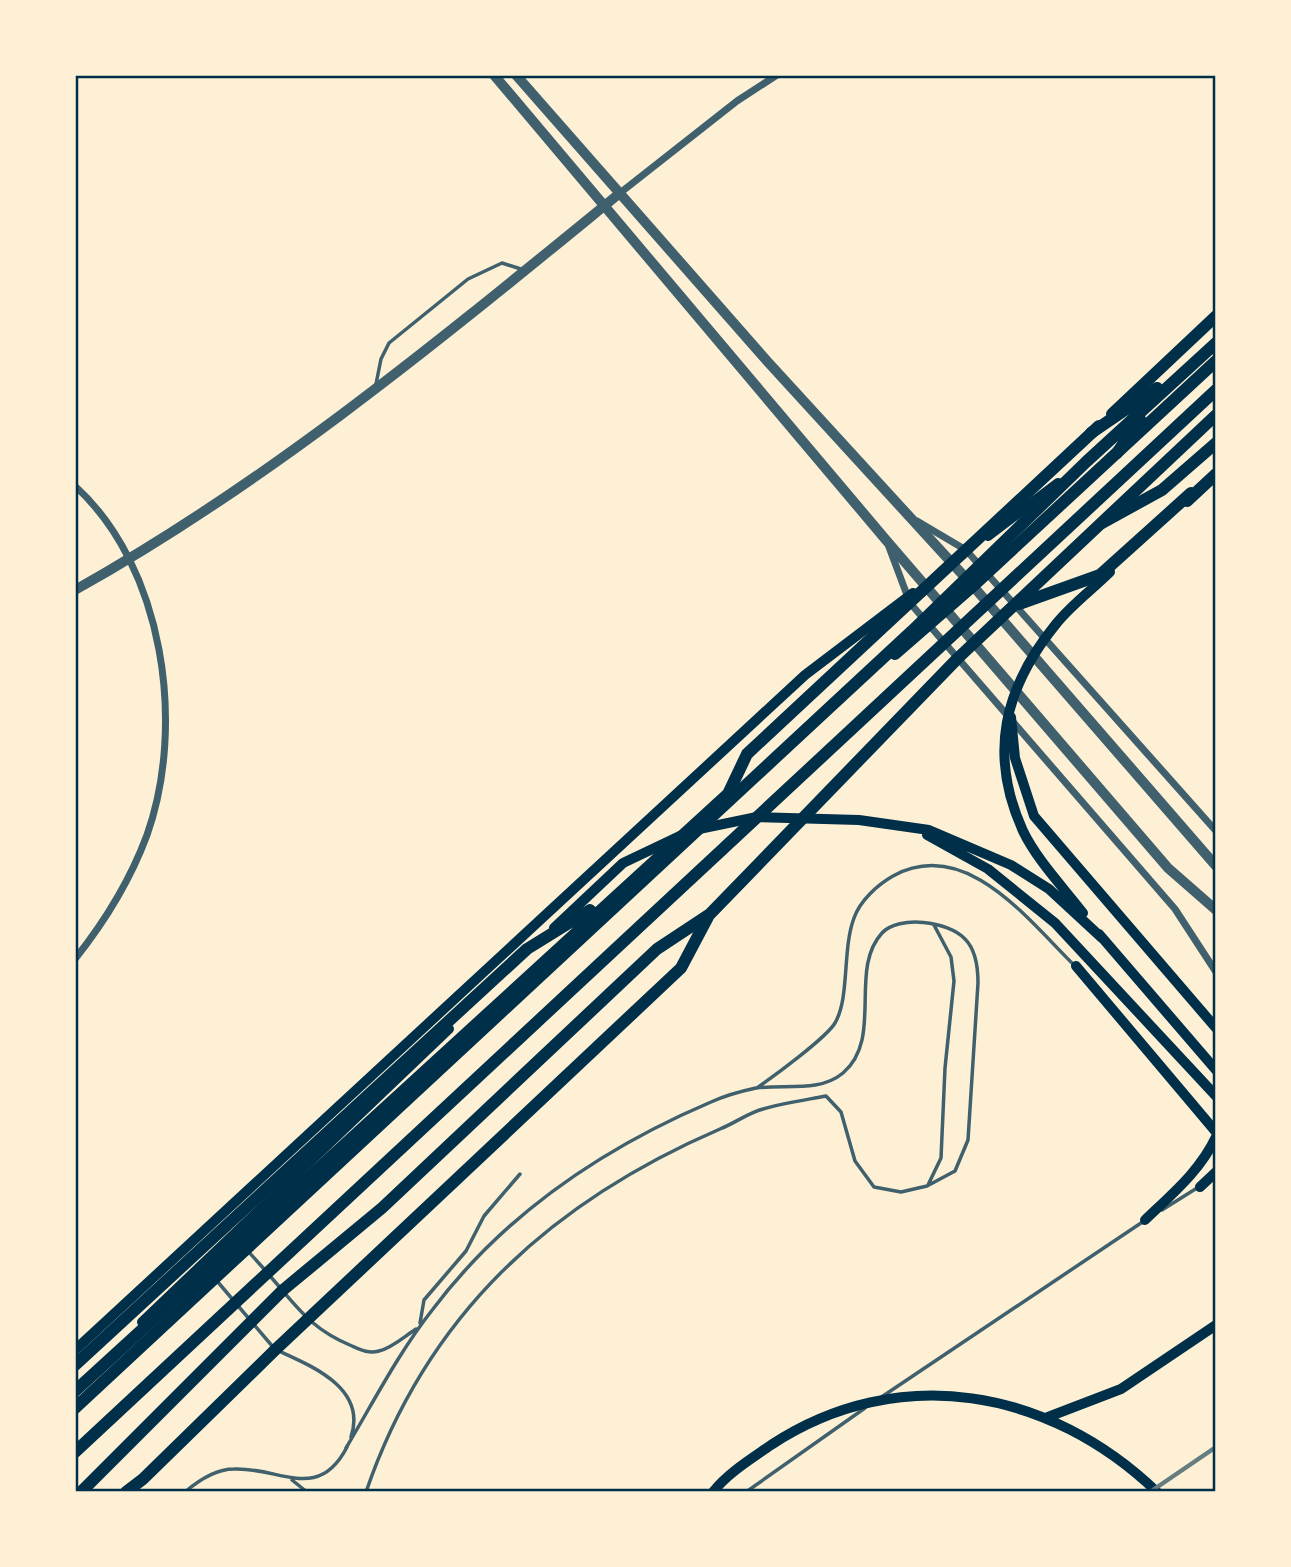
<svg xmlns="http://www.w3.org/2000/svg" width="1291" height="1567" viewBox="0 0 1291 1567" font-family="'Titillium Web',sans-serif">
	<style>
		.lines { fill: none; stroke-linecap: round; stroke-linejoin: round }
		.service { stroke: #3f606c; stroke-width: 3.5 }
		.minor { stroke: #3f606c; stroke-width: 7 }
		.tertiary { stroke: #3f606c; stroke-width: 10 }
		.secondary { stroke: #003049; stroke-width: 10 }
		.primary { stroke: #003049; stroke-width: 12 }
		.trunk { stroke: #003049; stroke-width: 12 }
		.rail { stroke: #657d81; stroke-width: 4.5 }
		.neatline { fill: none; stroke: #003049; stroke-width: 2.5 }
	</style>
	<rect width="100%" height="100%" fill="#fdf0d5"/>
	<g class="lines">
		<path class="service" d="M 376,384 L 381,359 L 389,343 L 468,279 L 502,263 L 524,270
			M 757,1088 C 774,1076 826,1038 835,1023 C 850,997 842,950 854,918 C 860,901 877,885 893,876 C 966,836 1028,920 1074,965
			M 928,1185 L 941,1158 L 945,1068 L 954,981 L 951,957 L 934,925
			M 1162,1210 L 1197,1188
			M 247,1250 L 265,1270
			M 270,1276 C 299,1309 311,1329 352,1346 C 361,1350 369,1354 379,1351 C 392,1348 405,1336 416,1329
			M 217,1281 L 273,1347
			M 420,1323 L 424,1300 L 466,1251 L 484,1216 L 520,1174
			M 279,1351 C 314,1367 367,1389 351,1437
			M 880,1398 L 1144,1221
			M 346,1448 C 374,1401 399,1352 433,1309 C 504,1215 603,1148 711,1102 C 724,1096 742,1091 756,1088 C 785,1084 819,1093 843,1073 C 884,1038 848,970 882,933 C 899,915 948,921 965,939 C 976,950 978,968 978,983 L 968,1140 L 955,1171 L 927,1186 L 901,1192 L 874,1187 L 855,1161 L 841,1112 L 826,1096 C 805,1100 784,1103 763,1109 C 748,1113 735,1123 720,1129 C 551,1202 427,1314 366,1492
			M 292,1480 L 307,1492
			M 185,1492 C 199,1480 216,1469 234,1469 C 280,1467 318,1503 347,1447
			M 746,1492 L 865,1408"/>
		<path class="minor" d="M 620,193 L 737,101 L 777,75
			M 75,486 C 164,567 186,725 147,835 C 130,881 106,920 75,959
			M 917,521 L 966,550 L 1216,831
			M 889,547 L 910,603 L 1175,909 L 1216,972"/>
		<path class="tertiary" d="M 494,75 L 886,540 L 1168,868 L 1216,910
			M 516,75 L 767,361 L 973,586 L 1216,866
			M 75,590 C 272,480 446,335 620,193"/>
		<path class="secondary" d="M 988,536 L 1058,483
			M 1011,717 L 1015,758 L 1034,816 L 1216,1028
			M 699,829 L 757,817 L 859,820 L 929,830 L 1011,865 L 1049,889 L 1102,938
			M 927,835 L 988,869 L 1055,923 L 1216,1096
			M 1083,913 C 1063,887 1037,860 1023,831 C 988,754 1004,688 1056,624 C 1071,605 1093,589 1110,572
			M 554,928 L 623,863 L 684,834
			M 1099,934 L 1216,1070
			M 1076,966 L 1216,1132
			M 1200,1187 L 1216,1172
			M 1145,1220 C 1172,1194 1200,1171 1216,1137
			M 142,1322 L 449,1029
			M 75,1350 L 805,675 L 913,593
			M 1048,1417 L 1121,1389 L 1216,1325
			M 713,1492 C 728,1473 751,1459 771,1445 C 899,1361 1050,1389 1157,1492"/>
		<path class="primary" d="M 1112,414 L 1216,316
			M 1019,604 L 1100,575 L 1191,493
			M 895,654 L 973,586 L 1216,361
			M 75,1365 L 527,949 L 590,910
			M 75,1391 L 728,794 L 747,754 L 1099,426
			M 81,1492 L 283,1290 L 382,1208 L 657,949 L 710,914 L 958,658 L 1216,415
			M 126,1492 L 143,1479 L 275,1350 L 681,968 L 708,917"/>
		<path class="trunk" d="M 1091,433 L 1157,388
			M 1117,453 L 1140,419
			M 1187,501 L 1216,474
			M 1102,523 L 1162,490 L 1216,443
			M 75,1408 L 912,631 L 1086,462 L 1216,343
			M 75,1452 L 1216,390"/>
		<path class="rail" d="M 1150,1492 L 1216,1447"/>
	</g>
	<rect width="1291" height="1567" fill="none" stroke="#fdf0d5" stroke-width="154"/>
	<rect x="77" y="77" width="1137" height="1413" class="neatline"/>
</svg>
